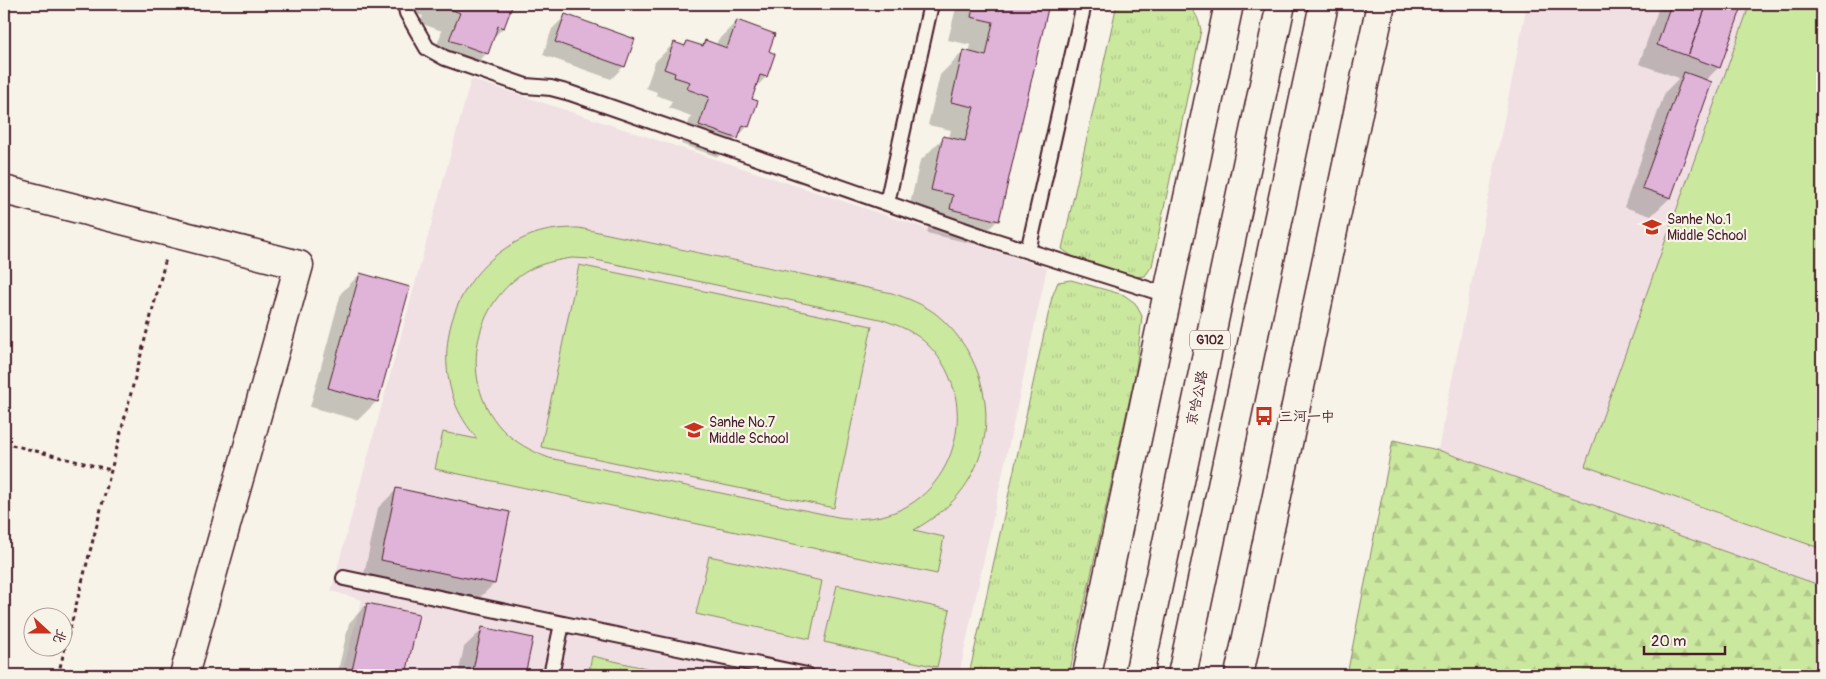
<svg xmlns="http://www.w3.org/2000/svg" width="1826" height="679" viewBox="0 0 1826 679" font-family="Pangolin,'LXGW WenKai TC',sans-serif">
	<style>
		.built { fill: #f0e0e4 }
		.grass { fill: url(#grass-tufts); stroke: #8a8465 }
		.forest { fill: url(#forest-firs); stroke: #8a8465 }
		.garden { fill: #cbe89f; stroke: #8a8465; fill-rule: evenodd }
		.shadow { fill: #0003 }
		.building { fill: #e0b4d9; stroke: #4a1f2b }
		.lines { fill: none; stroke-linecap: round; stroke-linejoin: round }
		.service-casing { stroke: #4a1f2b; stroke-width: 18 }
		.minor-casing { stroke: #4a1f2b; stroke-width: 31 }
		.trunk-casing { stroke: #4a1f2b; stroke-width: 31 }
		.path { stroke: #4a1f2b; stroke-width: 3; stroke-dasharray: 4 4; stroke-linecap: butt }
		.service { stroke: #f7f3e8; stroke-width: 14 }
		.minor { stroke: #f7f3e8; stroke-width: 28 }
		.trunk { stroke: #f7f3e8; stroke-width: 28 }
		.labels { text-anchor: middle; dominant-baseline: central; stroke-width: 4.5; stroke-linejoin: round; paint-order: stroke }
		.shield { fill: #f7f3e8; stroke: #7e5f64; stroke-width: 1 }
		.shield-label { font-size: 12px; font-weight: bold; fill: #4a1f2b }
		.poi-label { font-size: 14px; fill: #4a1f2b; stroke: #f7f3e8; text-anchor: start }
		.street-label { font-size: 14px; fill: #4a1f2b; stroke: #f7f3e8 }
	</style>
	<defs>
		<pattern id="grass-tufts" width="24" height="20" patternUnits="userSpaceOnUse" patternTransform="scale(1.25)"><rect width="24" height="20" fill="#cbe89f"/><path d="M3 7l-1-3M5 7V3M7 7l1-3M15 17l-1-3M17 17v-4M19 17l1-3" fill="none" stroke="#b0c789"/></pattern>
		<pattern id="forest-firs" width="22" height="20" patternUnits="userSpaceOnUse" patternTransform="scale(1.25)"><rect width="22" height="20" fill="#cbe89f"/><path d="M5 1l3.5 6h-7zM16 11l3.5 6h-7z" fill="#b0c789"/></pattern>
	</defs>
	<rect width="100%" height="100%" fill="#f7f3e8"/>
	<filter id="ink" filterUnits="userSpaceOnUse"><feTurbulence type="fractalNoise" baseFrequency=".02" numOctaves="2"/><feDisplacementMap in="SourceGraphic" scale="10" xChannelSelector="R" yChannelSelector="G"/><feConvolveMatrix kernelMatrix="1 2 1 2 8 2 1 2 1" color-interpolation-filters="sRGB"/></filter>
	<g filter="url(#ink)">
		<path class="built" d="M 1527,4 L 1822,4 L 1822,586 L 1438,450 Z
			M 471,79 L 1047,268 L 959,675 L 341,675 L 362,600 L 331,591 Z"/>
		<path class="grass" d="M 1117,4 C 1132,4 1176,0 1188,7 C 1196,11 1199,21 1201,30 L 1152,266 L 1145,276 L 1134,277 L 1073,257 L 1062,249 Z
			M 1071,280 L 1124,295 L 1135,303 L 1142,316 L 1136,370 L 1069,675 L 969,675 L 1052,297 L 1058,282 Z
			M 592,656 L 640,667 L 638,675 L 588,675 Z"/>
		<path class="forest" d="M 1393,440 L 1438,450 L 1822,586 L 1822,675 L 1347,675 Z"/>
		<path class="garden" d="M 1750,4 L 1822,4 L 1822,549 L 1585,466 Z
			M 579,228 L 892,293 C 907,298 923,304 936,314 C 990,358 1004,439 959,494 C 946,510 931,520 914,530 L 944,537 L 937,574 L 435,469 L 443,432 L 477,439 C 468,427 459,415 454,400 C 430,332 467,258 534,234 C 549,229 564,228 579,228 ZM 572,258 L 591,259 L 880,319 C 898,325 916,332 929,346 C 984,402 955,504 876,517 C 863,519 851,519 838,517 L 549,458 C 531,451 514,442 501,428 C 456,378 475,295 535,267 C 547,262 559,260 572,258 Z
			M 579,265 L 872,326 L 834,508 L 541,447 Z
			M 709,556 L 822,581 L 810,639 L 696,614 Z
			M 837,585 L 950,610 L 937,667 L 824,642 Z"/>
		<path class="shadow" d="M 398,4 L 512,4 L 503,28 L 492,39 L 487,53 L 468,72 L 432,59 L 442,31 L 420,23 L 423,16 L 407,11 L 408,7 Z
			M 957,4 L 1048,4 L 998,220 L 974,244 L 927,233 L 930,218 L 908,213 L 920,161 L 944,137 L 949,138 L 951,130 L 928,125 L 940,75 L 963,52 L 969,53 L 971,45 L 948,40 Z
			M 1660,4 L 1741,4 L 1719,67 L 1705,81 L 1711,83 L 1670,198 L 1651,216 L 1624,207 L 1665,92 L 1679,78 L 1639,64 Z
			M 565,16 L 624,66 L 611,79 L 543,55 L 552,29 Z
			M 737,21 L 768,52 L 774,54 L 766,77 L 755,88 L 751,99 L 748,126 L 718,157 L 681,144 L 691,116 L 669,108 L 672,101 L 656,95 L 657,92 L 646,88 L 655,62 L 674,43 L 683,47 L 687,42 L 700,47 L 705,41 L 716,45 L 718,40 Z
			M 360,274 L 377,401 L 358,420 L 310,407 L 341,293 Z
			M 397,489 L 494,584 L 475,602 L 363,579 L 378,508 Z
			M 367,604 L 417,615 L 405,675 L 337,675 L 349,623 Z
			M 483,629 L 532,639 L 524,675 L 458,675 L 464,647 Z
			M 640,668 L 675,675 L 633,675 Z"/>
		<path class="building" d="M 438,4 L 513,4 L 504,28 L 498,26 L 488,54 L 449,40 L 460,13 Z
			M 974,4 L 1049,4 L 999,221 L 950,209 L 953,195 L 931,190 L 943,136 L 965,141 L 974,107 L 951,102 L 963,50 L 986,56 L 993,22 L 971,17 Z
			M 1671,4 L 1707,4 L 1688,56 L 1657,45 Z
			M 1707,4 L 1743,4 L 1720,68 L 1688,56 Z
			M 565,14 L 635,39 L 625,67 L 555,42 Z
			M 737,20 L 775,34 L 769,51 L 775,54 L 767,77 L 760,75 L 752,99 L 758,101 L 749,127 L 743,125 L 738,139 L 699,125 L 709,97 L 687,89 L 690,82 L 674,77 L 675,73 L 664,69 L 674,42 L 685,46 L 687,41 L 703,46 L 705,40 L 727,48 Z
			M 1684,72 L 1712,82 L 1671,198 L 1642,188 Z
			M 360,273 L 410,287 L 378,402 L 328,388 Z
			M 396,488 L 510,512 L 495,584 L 381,560 Z
			M 367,603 L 419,614 L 406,675 L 351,675 Z
			M 482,627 L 533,638 L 525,675 L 472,675 Z
			M 640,667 L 681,675 L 638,675 Z"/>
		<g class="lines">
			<g class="service-casing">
				<path id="service" d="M 405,4 L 407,13 L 427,48 L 445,58 L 526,86 L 551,88 L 570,93 L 990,239 L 1167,295
					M 887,203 L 931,4
					M 1028,251 L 1084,4
					M 344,578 L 807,675
					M 551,675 L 562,624"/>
			</g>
			<g class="minor-casing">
				<path id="minor" d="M 4,190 L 299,265 L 184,675
					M 1087,675 L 1229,4
					M 1239,675 L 1381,4"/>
			</g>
			<g class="trunk-casing">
				<path id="trunk" d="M 1139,675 L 1281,4
					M 1182,675 L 1324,4"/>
			</g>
			<path class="path" d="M 4,443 L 111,470
				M 58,675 L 166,258"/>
			<use href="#service" class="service"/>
			<use href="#minor" class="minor"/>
			<use href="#trunk" class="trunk"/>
		</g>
	</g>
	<defs>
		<g id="school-bare" transform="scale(1.5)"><path d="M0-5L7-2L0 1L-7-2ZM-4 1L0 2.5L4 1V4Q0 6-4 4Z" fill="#c8321e" stroke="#f7f3e8" stroke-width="2.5" paint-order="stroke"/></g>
		<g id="bus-bare" transform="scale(1.5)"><path d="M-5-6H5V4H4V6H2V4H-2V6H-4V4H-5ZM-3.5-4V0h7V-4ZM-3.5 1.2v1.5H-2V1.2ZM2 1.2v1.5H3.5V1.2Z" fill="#c8321e" stroke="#f7f3e8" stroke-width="2.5" paint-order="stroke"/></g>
	</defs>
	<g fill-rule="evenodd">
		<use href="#school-bare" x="1652" y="227"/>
		<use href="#bus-bare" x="1264" y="416"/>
		<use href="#school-bare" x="694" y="430"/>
	</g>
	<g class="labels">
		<rect class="shield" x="1190" y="330.5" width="40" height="19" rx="4"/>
		<g class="shield-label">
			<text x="1210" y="340">G102</text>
		</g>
		<g class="poi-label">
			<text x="1667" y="219">Sanhe No.1<tspan x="1667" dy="16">Middle School</tspan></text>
			<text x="1279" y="416">三河一中</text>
			<text x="709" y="422">Sanhe No.7<tspan x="709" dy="16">Middle School</tspan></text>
		</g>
		<g class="street-label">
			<text transform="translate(1197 398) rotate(-78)">京哈公路</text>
		</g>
	</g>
	<rect width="1826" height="679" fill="none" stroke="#f7f3e8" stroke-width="20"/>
	<rect x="10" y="10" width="1806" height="659" fill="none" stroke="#4a1f2b" stroke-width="2" filter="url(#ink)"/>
	<g transform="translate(48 632) rotate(111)"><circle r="24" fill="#f7f3e8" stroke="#b29e9c"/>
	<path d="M0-4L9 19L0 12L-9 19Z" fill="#c8321e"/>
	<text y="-8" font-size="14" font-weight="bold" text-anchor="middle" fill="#4a1f2b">北</text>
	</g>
	<path d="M1644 646v8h81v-8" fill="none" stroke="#4a1f2b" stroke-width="2.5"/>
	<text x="1651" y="646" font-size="15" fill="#4a1f2b" stroke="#f7f3e8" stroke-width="4" paint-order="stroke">20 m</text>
</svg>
